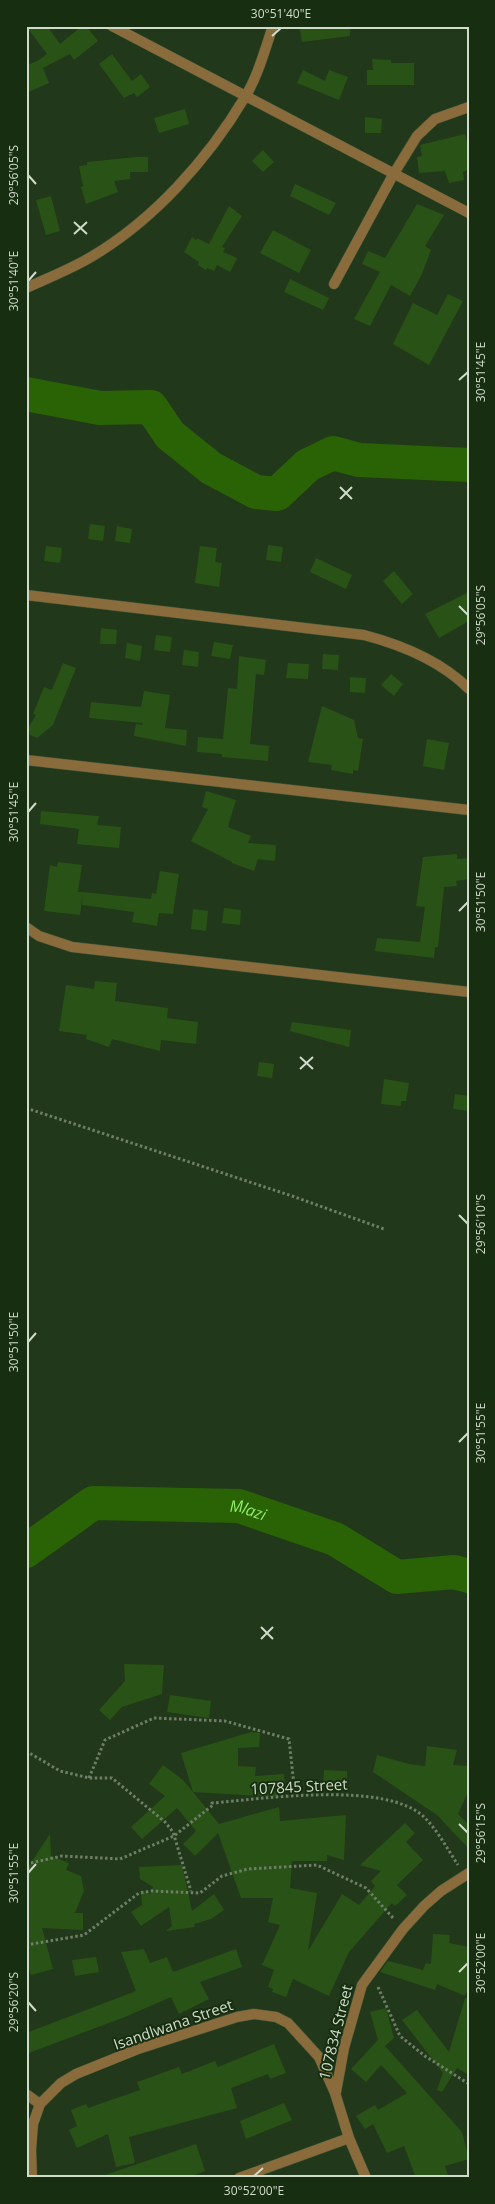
<svg xmlns="http://www.w3.org/2000/svg" width="495" height="2204" viewBox="0 0 495 2204" font-family="'Open Sans',sans-serif">
	<style>
		.lines { fill: none; stroke-linecap: round; stroke-linejoin: round }
		.river { stroke: #296306; stroke-width: 34 }
		.building { fill: #295217 }
		.minor-casing { stroke: #41563a; stroke-width: 11 }
		.path { stroke: #6d7f66; stroke-width: 3; stroke-dasharray: 2.5 2.5; stroke-linecap: butt }
		.minor { stroke: #896b3c; stroke-width: 10 }
		.ticks { fill: none; stroke: #cfdcca; stroke-width: 2 }
		.labels { text-anchor: middle; dominant-baseline: central; stroke-width: 4; stroke-linejoin: round; paint-order: stroke }
		.street-label { font-size: 15px; fill: #cfdcca; stroke: #182e10 }
		.water-label { font-size: 16px; font-style: italic; fill: #91f169; stroke: #182e10 }
		.neatline { fill: none; stroke: #cfdcca; stroke-width: 2 }
		.ticks-label { font-size: 12px; text-anchor: middle; fill: #cfdcca }
	</style>
	<rect width="100%" height="100%" fill="#22381a"/>
	<g class="lines">
		<g class="river">
			<path d="M 26,394 L 100,408 L 151,407 L 170,435 L 211,468 L 256,492 L 277,494 L 308,465 L 333,453 L 359,460 L 469,465"/>
			<path id="s1" d="M 26,1551 L 93,1503 L 239,1506 L 335,1539 L 397,1577 L 454,1572 L 469,1576"/>
		</g>
	</g>
	<path class="building" d="M 26,26 L 47,26 L 60,44 L 82,26 L 86,26 L 98,41 L 74,60 L 70,54 L 43,68 L 49,83 L 26,93 L 26,66 L 39,60 L 47,54 Z
		M 299,26 L 350,26 L 350,36 L 302,42 Z
		M 112,54 L 132,81 L 141,74 L 150,87 L 137,97 L 134,93 L 124,98 L 99,64 Z
		M 372,59 L 391,60 L 391,63 L 414,63 L 414,85 L 367,85 L 367,70 L 373,70 Z
		M 303,70 L 325,81 L 329,70 L 348,77 L 339,100 L 297,83 Z
		M 185,109 L 189,124 L 159,133 L 154,118 Z
		M 365,117 L 382,119 L 381,133 L 365,133 Z
		M 465,134 L 469,151 L 469,169 L 463,172 L 464,180 L 449,183 L 445,171 L 419,173 L 417,157 L 422,156 L 420,145 Z
		M 263,150 L 274,162 L 263,172 L 252,161 Z
		M 136,157 L 148,157 L 148,172 L 130,172 L 130,179 L 114,181 L 118,192 L 86,204 L 81,187 L 83,186 L 79,166 L 87,165 L 87,162 Z
		M 295,184 L 336,203 L 329,215 L 290,196 Z
		M 51,196 L 60,231 L 46,235 L 36,200 Z
		M 417,204 L 444,215 L 425,246 L 431,250 L 422,274 L 410,296 L 391,285 L 370,326 L 354,319 L 380,272 L 362,264 L 368,251 L 385,258 Z
		M 229,206 L 242,216 L 222,247 L 225,248 L 223,252 L 237,258 L 230,272 L 217,265 L 214,271 L 207,268 L 206,270 L 198,265 L 199,262 L 184,252 L 192,237 L 196,240 L 197,238 L 209,244 Z
		M 273,230 L 311,250 L 299,273 L 260,253 Z
		M 290,279 L 329,298 L 323,310 L 284,292 Z
		M 448,294 L 463,301 L 429,365 L 393,344 L 413,303 L 437,315 Z
		M 90,524 L 105,526 L 103,541 L 88,539 Z
		M 117,526 L 132,529 L 130,543 L 115,541 Z
		M 268,545 L 283,547 L 281,562 L 266,560 Z
		M 46,546 L 62,548 L 60,563 L 44,561 Z
		M 200,546 L 217,548 L 215,562 L 222,563 L 219,587 L 195,583 Z
		M 316,558 L 352,575 L 346,589 L 310,572 Z
		M 394,571 L 413,594 L 402,604 L 383,581 Z
		M 469,592 L 469,621 L 439,638 L 425,614 Z
		M 101,628 L 117,630 L 116,644 L 100,644 Z
		M 156,635 L 172,637 L 170,652 L 154,650 Z
		M 214,642 L 233,645 L 230,659 L 211,656 Z
		M 127,643 L 142,646 L 140,661 L 125,658 Z
		M 184,650 L 199,652 L 198,667 L 182,665 Z
		M 323,654 L 339,655 L 338,670 L 322,669 Z
		M 239,656 L 266,660 L 264,675 L 256,674 L 250,744 L 269,746 L 268,761 L 222,757 L 222,754 L 197,752 L 198,737 L 223,739 L 228,688 L 237,689 Z
		M 63,663 L 76,668 L 53,725 L 37,738 L 30,735 L 28,728 L 36,715 L 33,714 L 44,687 L 52,690 Z
		M 288,663 L 309,664 L 308,679 L 286,678 Z
		M 391,674 L 403,684 L 394,696 L 381,685 Z
		M 350,677 L 366,678 L 365,693 L 350,692 Z
		M 144,691 L 170,695 L 165,728 L 187,730 L 186,746 L 134,736 L 136,724 L 142,725 L 143,723 L 89,718 L 91,702 L 141,707 Z
		M 322,706 L 354,720 L 358,738 L 363,739 L 358,771 L 353,770 L 353,774 L 331,770 L 332,765 L 308,762 Z
		M 427,739 L 449,743 L 444,770 L 423,766 Z
		M 206,791 L 236,800 L 228,827 L 251,836 L 248,843 L 276,845 L 275,861 L 258,859 L 254,871 L 232,863 L 232,862 L 191,841 L 208,809 L 202,807 Z
		M 41,811 L 99,816 L 97,825 L 121,827 L 119,848 L 77,844 L 79,829 L 40,824 Z
		M 457,854 L 457,859 L 469,858 L 469,879 L 456,881 L 457,886 L 444,887 L 438,947 L 435,947 L 434,958 L 375,951 L 377,938 L 420,942 L 425,907 L 416,906 L 423,857 Z
		M 58,862 L 82,865 L 78,892 L 83,892 L 80,915 L 44,911 L 50,865 L 57,867 Z
		M 160,871 L 179,874 L 173,914 L 159,913 L 157,926 L 132,922 L 134,912 L 82,905 L 83,892 L 151,899 L 152,893 L 156,894 Z
		M 224,908 L 241,910 L 240,925 L 222,923 Z
		M 193,909 L 208,911 L 206,931 L 191,929 Z
		M 95,981 L 117,983 L 115,1001 L 168,1008 L 167,1018 L 198,1022 L 196,1044 L 161,1040 L 160,1051 L 112,1039 L 109,1047 L 86,1039 L 87,1035 L 59,1031 L 66,985 L 94,989 Z
		M 292,1022 L 351,1030 L 349,1047 L 290,1031 Z
		M 259,1062 L 274,1064 L 272,1078 L 257,1076 Z
		M 384,1079 L 409,1083 L 406,1101 L 401,1101 L 401,1106 L 381,1104 Z
		M 455,1094 L 469,1096 L 469,1111 L 453,1109 Z
		M 124,1664 L 164,1665 L 162,1694 L 122,1707 L 110,1720 L 99,1710 L 125,1681 Z
		M 170,1695 L 211,1701 L 209,1718 L 167,1712 Z
		M 251,1732 L 260,1733 L 259,1747 L 238,1748 L 238,1766 L 256,1767 L 255,1776 L 284,1774 L 286,1791 L 278,1791 L 278,1797 L 193,1792 L 219,1824 L 279,1807 L 280,1821 L 346,1815 L 344,1860 L 327,1855 L 327,1861 L 292,1861 L 290,1888 L 317,1893 L 308,1951 L 342,1894 L 359,1905 L 375,1886 L 371,1881 L 381,1871 L 360,1865 L 405,1823 L 415,1833 L 406,1842 L 423,1860 L 397,1885 L 407,1895 L 395,1906 L 392,1903 L 349,1952 L 329,1996 L 293,1979 L 286,1997 L 272,1992 L 273,1989 L 268,1987 L 274,1970 L 262,1965 L 280,1925 L 268,1922 L 273,1898 L 241,1898 L 218,1833 L 195,1856 L 183,1844 L 196,1831 L 177,1808 L 142,1839 L 131,1827 L 165,1796 L 149,1784 L 163,1765 L 183,1780 L 193,1792 L 181,1753 Z
		M 427,1746 L 457,1750 L 453,1765 L 469,1766 L 469,1790 L 458,1814 L 469,1825 L 469,1849 L 437,1815 L 373,1772 L 377,1755 L 409,1764 L 425,1766 Z
		M 324,1770 L 347,1771 L 347,1787 L 323,1787 Z
		M 50,1834 L 51,1856 L 69,1863 L 66,1870 L 81,1876 L 84,1891 L 75,1913 L 83,1913 L 83,1930 L 42,1928 L 53,1969 L 31,1975 L 26,1959 L 26,1870 Z
		M 182,1865 L 192,1911 L 214,1894 L 224,1910 L 211,1919 L 194,1924 L 195,1927 L 166,1931 L 172,1926 L 169,1907 L 141,1926 L 131,1912 L 142,1905 L 141,1890 L 150,1894 L 153,1887 L 140,1879 L 139,1867 Z
		M 433,1934 L 450,1935 L 449,1943 L 469,1947 L 469,1986 L 465,1996 L 437,1984 L 435,1990 L 380,1972 L 388,1961 L 423,1970 L 426,1963 L 431,1964 Z
		M 144,1949 L 150,1963 L 167,1957 L 173,1972 L 236,1949 L 242,1967 L 200,1982 L 209,1999 L 179,2014 L 171,1997 L 125,2017 L 26,2054 L 26,2033 L 136,1991 L 121,1952 Z
		M 96,1957 L 99,1972 L 75,1976 L 72,1960 Z
		M 465,1998 L 469,1998 L 469,2075 L 457,2068 L 442,2092 L 437,2090 L 443,2073 L 402,2020 L 417,2010 L 449,2052 Z
		M 386,2008 L 394,2038 L 385,2046 L 462,2132 L 469,2159 L 445,2166 L 449,2178 L 416,2178 L 404,2146 L 387,2153 L 373,2124 L 365,2129 L 356,2116 L 375,2105 L 378,2110 L 407,2093 L 381,2065 L 366,2082 L 351,2069 L 378,2040 L 370,2012 Z
		M 274,2044 L 286,2073 L 270,2079 L 268,2074 L 231,2088 L 237,2108 L 129,2137 L 135,2163 L 116,2167 L 108,2134 L 77,2148 L 69,2130 L 77,2126 L 71,2110 L 86,2104 L 88,2108 L 140,2090 L 137,2082 L 179,2067 L 182,2074 L 215,2061 L 218,2067 Z
		M 284,2103 L 292,2120 L 246,2139 L 240,2121 Z
		M 196,2144 L 205,2171 L 186,2178 L 106,2178 L 105,2175 Z"/>
	<g class="lines">
		<g class="minor-casing">
			<path id="minor" d="M 112,26 L 469,213
				M 334,284 L 393,175 L 417,136 L 435,119 L 469,107
				M 26,288 C 48,278 71,269 91,257 C 154,220 208,159 245,97 C 258,76 265,49 273,26
				M 26,595 L 364,635 C 402,645 441,661 469,689
				M 26,760 L 469,810
				M 26,927 L 39,936 L 72,947 L 469,992
				M 336,2092 L 344,2048 L 362,1985 L 403,1929 L 424,1906 L 441,1891 L 469,1873
				M 26,2094 L 40,2104
				M 32,2178 L 31,2150 L 33,2124 L 40,2104 L 61,2083 L 76,2074 L 138,2049 L 237,2017 L 254,2014 L 276,2017 L 288,2023 L 319,2057 L 335,2093 L 349,2138 L 366,2178
				M 239,2178 L 349,2138"/>
		</g>
		<path class="path" d="M 26,1108 L 292,1196 L 384,1229
			M 26,1751 L 60,1771 L 89,1778 L 112,1778 L 165,1822 L 173,1832 L 191,1891
			M 89,1778 L 105,1740 L 154,1718 L 225,1721 L 289,1739 L 295,1795
			M 26,1864 L 62,1856 L 120,1859 L 174,1836 L 213,1805 L 212,1803 C 261,1799 388,1780 425,1818 C 438,1831 448,1850 458,1865
			M 26,1945 L 84,1935 L 139,1893 L 151,1891 L 200,1893 L 222,1876 L 248,1869 L 317,1865 L 366,1888 L 394,1919
			M 378,1987 L 400,2036 L 425,2056 L 469,2084"/>
		<use href="#minor" class="minor"/>
	</g>
	<path class="ticks" d="M 272,36 L 281,28M 28,175 L 36,184M 74,222 L 87,234M 74,234 L 87,222M 28,281 L 36,272M 459,380 L 468,372M 340,487 L 352,499M 340,499 L 352,487M 459,606 L 468,615M 28,812 L 36,803M 459,911 L 468,902M 300,1057 L 313,1069M 300,1069 L 313,1057M 459,1215 L 468,1224M 28,1342 L 36,1333M 459,1442 L 468,1433M 261,1627 L 273,1639M 261,1639 L 273,1627M 459,1824 L 468,1833M 28,1873 L 36,1864M 459,1972 L 468,1963M 28,2002 L 36,2011M 254,2176 L 263,2168"/>
	<g class="labels">
		<g class="street-label">
			<text transform="translate(299 1786) rotate(-3)">107845 Street</text>
			<text transform="translate(173 2024) rotate(-19)">Isandlwana Street</text>
			<text transform="translate(335 2032) rotate(-76)">107834 Street</text>
		</g>
		<g class="water-label">
			<text stroke="none"><textPath href="#s1" startOffset="238">Mlazi</textPath></text>
		</g>
	</g>
	<rect width="495" height="2204" fill="none" stroke="#182e10" stroke-width="55"/>
	<rect x="28" y="28" width="440" height="2148" class="neatline"/>
	<g class="ticks-label">
		<text x="281" y="18">30°51'40"E</text>
		<text transform="translate(14 175) rotate(-90)" y="4">29°56'05"S</text>
		<text transform="translate(14 281) rotate(-90)" y="4">30°51'40"E</text>
		<text transform="translate(481 372) rotate(-90)" y="4">30°51'45"E</text>
		<text transform="translate(481 615) rotate(-90)" y="4">29°56'05"S</text>
		<text transform="translate(14 812) rotate(-90)" y="4">30°51'45"E</text>
		<text transform="translate(481 902) rotate(-90)" y="4">30°51'50"E</text>
		<text transform="translate(481 1224) rotate(-90)" y="4">29°56'10"S</text>
		<text transform="translate(14 1342) rotate(-90)" y="4">30°51'50"E</text>
		<text transform="translate(481 1433) rotate(-90)" y="4">30°51'55"E</text>
		<text transform="translate(481 1833) rotate(-90)" y="4">29°56'15"S</text>
		<text transform="translate(14 1873) rotate(-90)" y="4">30°51'55"E</text>
		<text transform="translate(481 1963) rotate(-90)" y="4">30°52'00"E</text>
		<text transform="translate(14 2002) rotate(-90)" y="4">29°56'20"S</text>
		<text x="254" y="2195">30°52'00"E</text>
	</g>
</svg>
